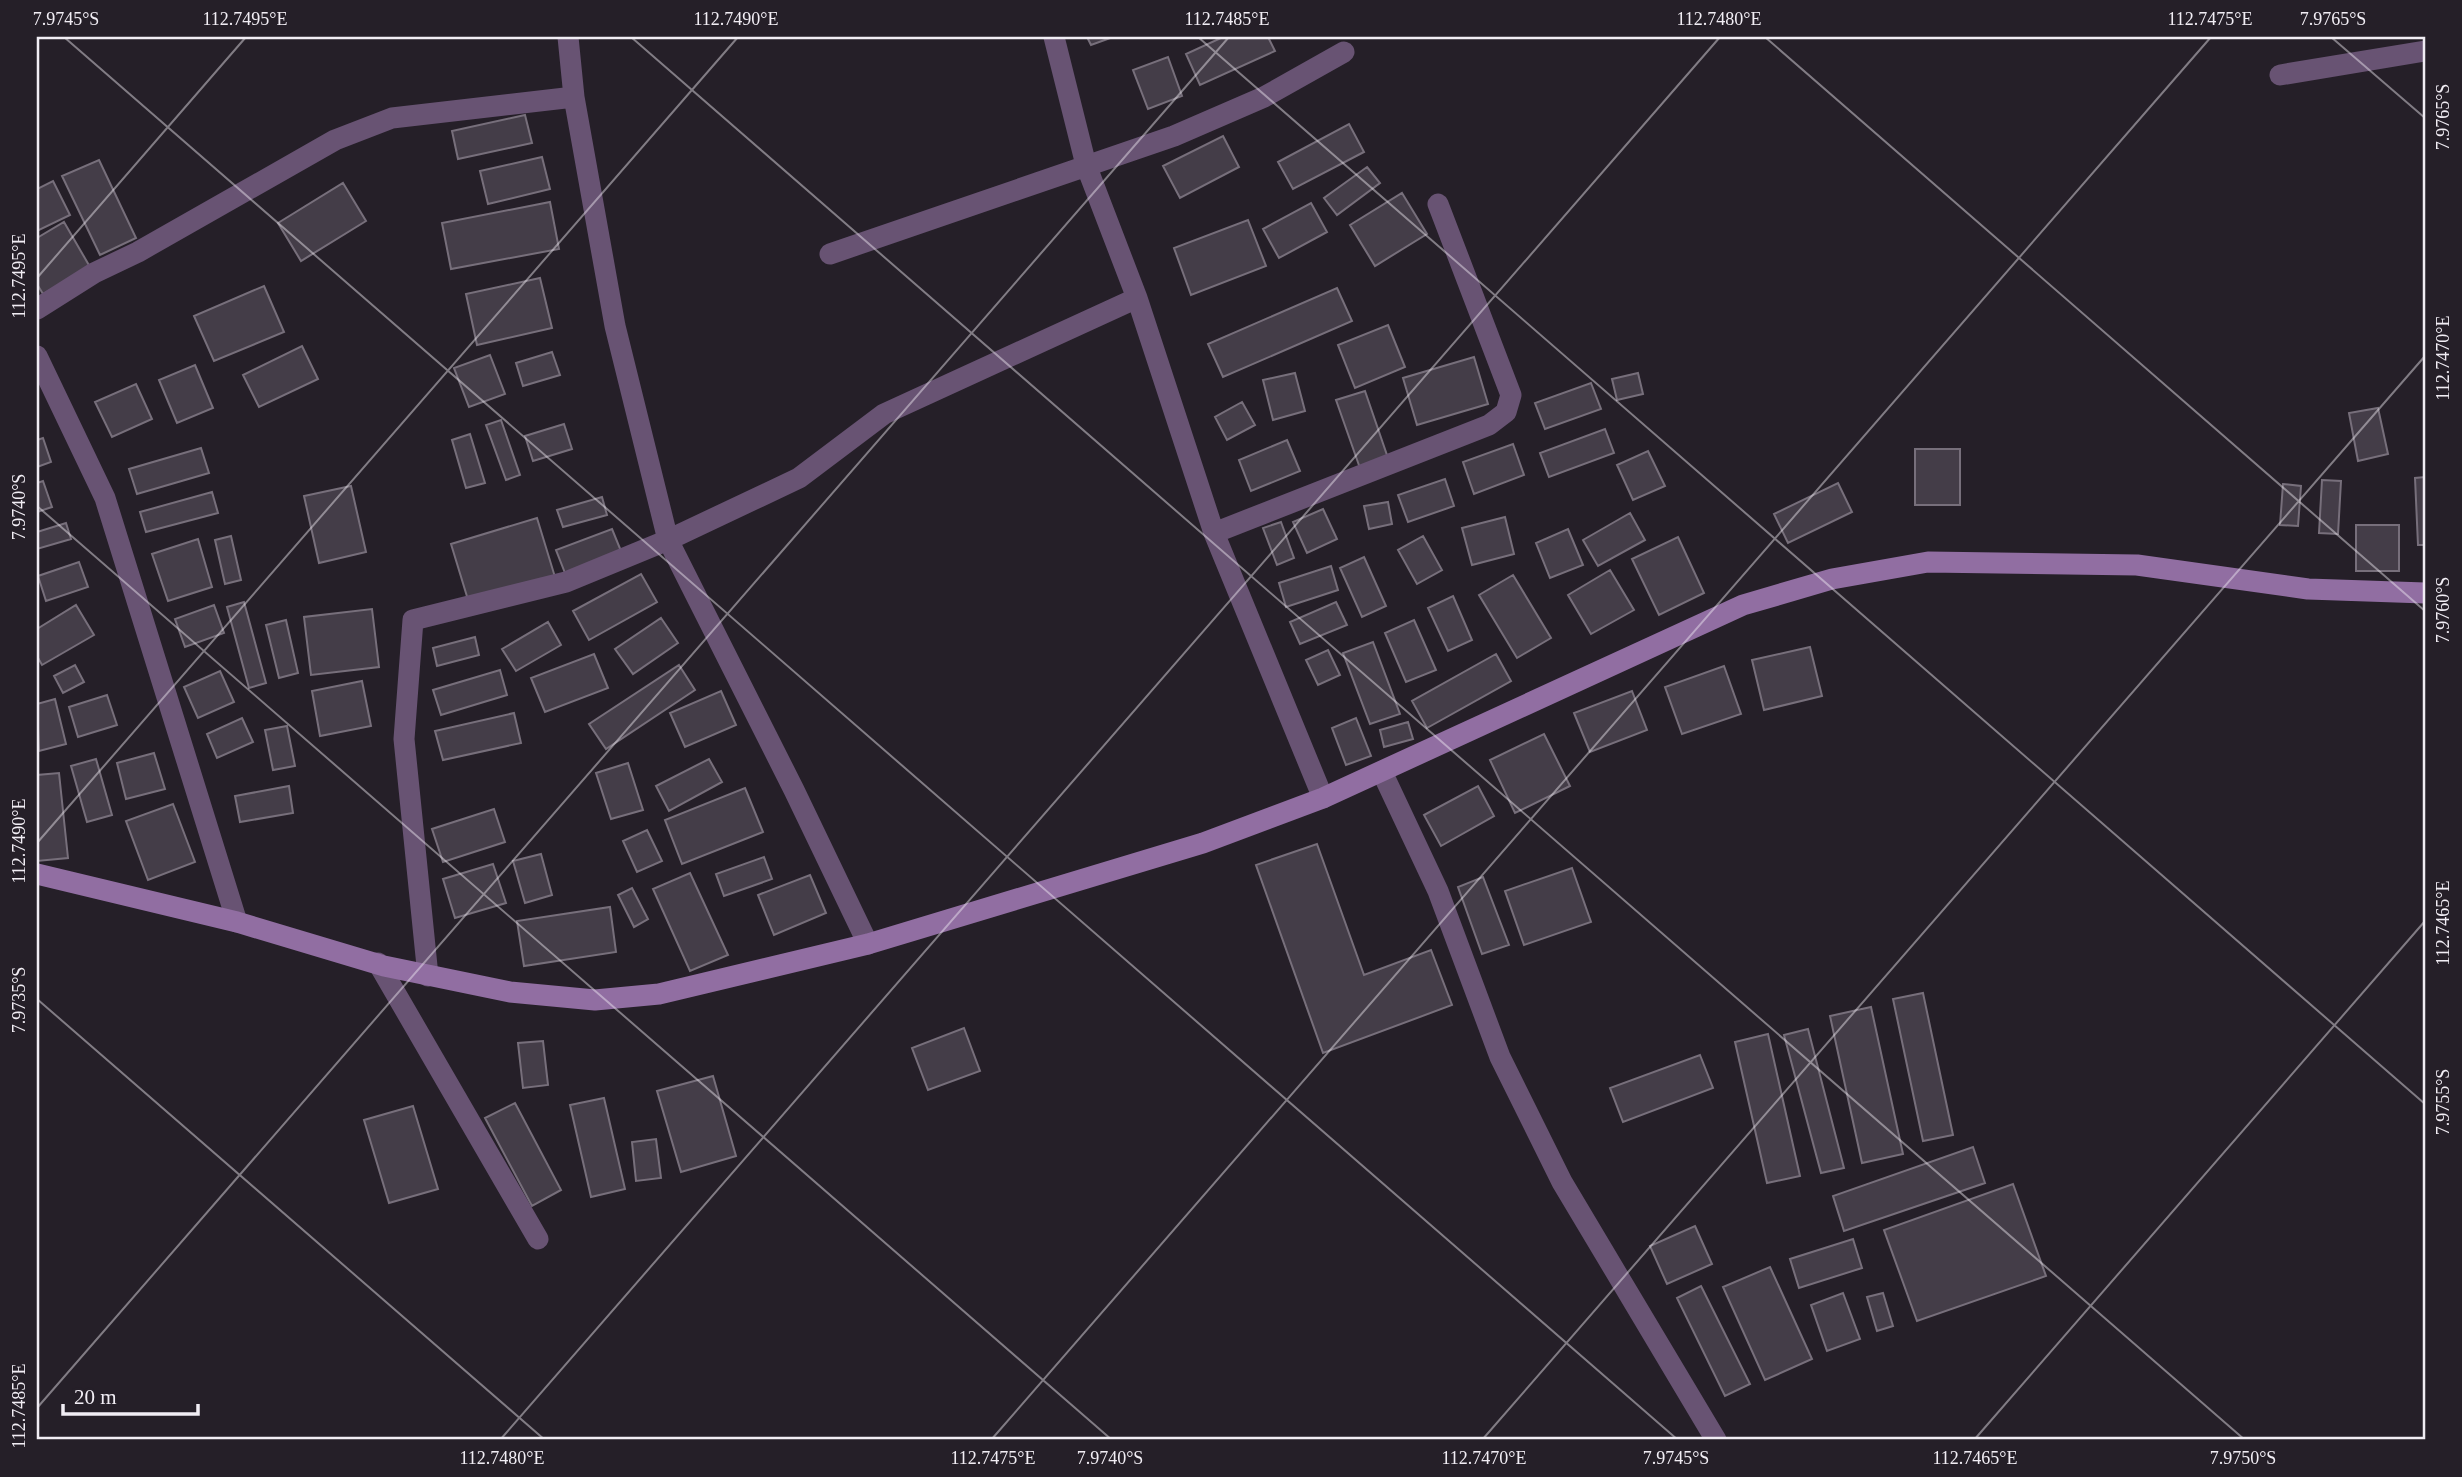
<svg xmlns="http://www.w3.org/2000/svg" width="2462" height="1477" viewBox="0 0 2462 1477" font-family="'Times New Roman',serif">
	<style>
		.building { fill: #443d48; stroke: #776f7b; stroke-width: 2 }
		.lines { fill: none; stroke-linecap: round; stroke-linejoin: round }
		.lane { stroke: #685373; stroke-width: 21 }
		.street { stroke: #685373; stroke-width: 21 }
		.secondary { stroke: #916ea2; stroke-width: 21 }
		.ticks { fill: none; stroke: #f1edf4; stroke-width: 2; stroke-opacity: 0.45 }
		.neatline { fill: none; stroke: #f1edf4; stroke-width: 2.5 }
		.ticks-label { font-size: 18px; text-anchor: middle; fill: #f1edf4 }
	</style>
	<rect width="100%" height="100%" fill="#251f28"/>
	<path class="building" d="M 1087,37 L 1113,37 L 1091,45 Z
		M 1223,37 L 1268,37 L 1275,51 L 1200,85 L 1186,54 Z
		M 1168,57 L 1182,96 L 1148,109 L 1133,70 Z
		M 525,115 L 532,143 L 458,159 L 452,131 Z
		M 1349,124 L 1364,152 L 1293,189 L 1278,162 Z
		M 1223,136 L 1239,167 L 1180,198 L 1163,166 Z
		M 542,157 L 550,189 L 488,204 L 480,171 Z
		M 99,160 L 136,238 L 100,255 L 62,176 Z
		M 1367,167 L 1380,183 L 1337,215 L 1324,198 Z
		M 53,181 L 70,215 L 37,231 L 37,189 Z
		M 343,183 L 366,221 L 301,261 L 278,223 Z
		M 1402,193 L 1427,234 L 1375,266 L 1350,225 Z
		M 550,202 L 559,249 L 451,269 L 442,223 Z
		M 1311,203 L 1327,232 L 1279,258 L 1263,229 Z
		M 1248,220 L 1266,266 L 1191,295 L 1174,248 Z
		M 64,222 L 90,267 L 43,294 L 37,284 L 37,238 Z
		M 540,278 L 552,328 L 477,345 L 466,294 Z
		M 264,286 L 284,332 L 214,361 L 194,316 Z
		M 1337,288 L 1352,321 L 1223,377 L 1208,344 Z
		M 1388,325 L 1405,367 L 1355,388 L 1338,345 Z
		M 302,346 L 318,379 L 259,407 L 243,375 Z
		M 552,352 L 560,375 L 523,386 L 516,363 Z
		M 490,355 L 505,394 L 469,407 L 454,368 Z
		M 1474,357 L 1488,404 L 1417,425 L 1403,378 Z
		M 195,365 L 213,408 L 177,423 L 159,380 Z
		M 1295,373 L 1305,411 L 1273,420 L 1263,380 Z
		M 1638,373 L 1643,394 L 1617,400 L 1612,379 Z
		M 1591,383 L 1601,409 L 1545,429 L 1535,403 Z
		M 136,384 L 152,419 L 112,437 L 95,402 Z
		M 1365,391 L 1389,461 L 1361,471 L 1336,400 Z
		M 1242,402 L 1255,425 L 1227,440 L 1215,417 Z
		M 2378,408 L 2388,454 L 2358,461 L 2349,413 Z
		M 501,420 L 520,475 L 506,480 L 486,425 Z
		M 564,424 L 572,449 L 533,461 L 525,436 Z
		M 1605,429 L 1614,453 L 1549,477 L 1540,453 Z
		M 470,434 L 485,483 L 466,488 L 452,440 Z
		M 43,438 L 51,462 L 37,467 L 37,440 Z
		M 1287,440 L 1300,471 L 1251,491 L 1239,460 Z
		M 1513,444 L 1524,475 L 1474,494 L 1463,462 Z
		M 201,448 L 209,473 L 137,494 L 129,469 Z
		M 1915,449 L 1960,449 L 1960,505 L 1915,505 Z
		M 1648,451 L 1665,486 L 1633,500 L 1617,465 Z
		M 2425,477 L 2425,545 L 2418,545 L 2415,478 Z
		M 1445,479 L 1454,506 L 1408,522 L 1398,495 Z
		M 2322,480 L 2341,481 L 2338,534 L 2319,533 Z
		M 43,481 L 52,507 L 37,512 L 37,483 Z
		M 1838,483 L 1852,512 L 1788,543 L 1774,514 Z
		M 2283,484 L 2301,486 L 2298,526 L 2280,525 Z
		M 351,486 L 366,552 L 319,563 L 304,496 Z
		M 212,492 L 218,513 L 146,532 L 140,512 Z
		M 602,497 L 607,515 L 563,527 L 557,510 Z
		M 1388,502 L 1392,524 L 1369,529 L 1364,506 Z
		M 1323,509 L 1337,539 L 1307,553 L 1293,522 Z
		M 1630,513 L 1645,540 L 1598,566 L 1583,540 Z
		M 1505,517 L 1514,554 L 1472,565 L 1462,528 Z
		M 537,518 L 555,577 L 469,603 L 451,544 Z
		M 1281,522 L 1294,558 L 1277,565 L 1263,528 Z
		M 66,523 L 71,539 L 37,549 L 37,532 Z
		M 2356,525 L 2399,525 L 2399,571 L 2356,571 Z
		M 612,529 L 621,551 L 565,573 L 556,550 Z
		M 1568,529 L 1583,565 L 1550,578 L 1536,543 Z
		M 231,536 L 241,580 L 225,584 L 215,540 Z
		M 1423,536 L 1442,570 L 1417,584 L 1398,550 Z
		M 1678,537 L 1704,593 L 1659,615 L 1632,559 Z
		M 198,539 L 212,587 L 168,601 L 152,554 Z
		M 1364,557 L 1386,606 L 1362,617 L 1340,568 Z
		M 79,562 L 88,587 L 46,601 L 38,576 Z
		M 1331,566 L 1338,590 L 1286,607 L 1279,583 Z
		M 1610,570 L 1634,610 L 1591,634 L 1568,595 Z
		M 641,574 L 657,602 L 589,640 L 573,611 Z
		M 1513,575 L 1551,638 L 1517,658 L 1479,595 Z
		M 1453,596 L 1472,640 L 1448,651 L 1428,608 Z
		M 244,602 L 266,683 L 249,688 L 227,607 Z
		M 1336,602 L 1347,625 L 1300,644 L 1290,622 Z
		M 76,605 L 94,635 L 42,665 L 37,656 L 37,629 Z
		M 214,605 L 224,633 L 185,647 L 175,619 Z
		M 372,609 L 379,667 L 311,675 L 304,617 Z
		M 661,618 L 678,643 L 633,674 L 615,649 Z
		M 286,620 L 298,673 L 279,678 L 266,625 Z
		M 1414,620 L 1436,670 L 1406,682 L 1385,633 Z
		M 548,622 L 561,645 L 516,671 L 502,649 Z
		M 475,637 L 479,655 L 437,666 L 433,648 Z
		M 1373,642 L 1400,714 L 1370,724 L 1343,653 Z
		M 1810,647 L 1822,696 L 1764,710 L 1752,660 Z
		M 1328,650 L 1340,675 L 1318,685 L 1306,660 Z
		M 594,654 L 608,688 L 545,712 L 531,678 Z
		M 1496,654 L 1511,681 L 1427,728 L 1412,701 Z
		M 75,665 L 84,682 L 63,693 L 54,676 Z
		M 679,665 L 695,690 L 606,749 L 589,724 Z
		M 1724,666 L 1741,714 L 1682,734 L 1665,687 Z
		M 500,670 L 507,695 L 441,715 L 433,690 Z
		M 220,671 L 234,702 L 198,718 L 184,687 Z
		M 362,681 L 371,726 L 320,736 L 312,691 Z
		M 721,691 L 736,725 L 685,747 L 670,713 Z
		M 1632,691 L 1647,730 L 1590,752 L 1574,713 Z
		M 107,695 L 117,725 L 78,737 L 69,707 Z
		M 55,699 L 66,744 L 39,751 L 37,704 Z
		M 514,713 L 521,743 L 443,760 L 435,731 Z
		M 242,718 L 253,742 L 217,758 L 207,734 Z
		M 1356,718 L 1371,756 L 1346,765 L 1332,728 Z
		M 1408,722 L 1413,739 L 1384,747 L 1380,730 Z
		M 287,726 L 295,766 L 273,770 L 265,730 Z
		M 1544,734 L 1570,786 L 1515,813 L 1490,760 Z
		M 154,753 L 165,789 L 126,799 L 117,763 Z
		M 96,759 L 112,815 L 87,822 L 71,766 Z
		M 709,759 L 722,782 L 669,811 L 656,786 Z
		M 628,763 L 643,810 L 611,819 L 596,773 Z
		M 59,773 L 68,858 L 37,861 L 37,775 Z
		M 289,786 L 293,813 L 240,822 L 235,796 Z
		M 1478,786 L 1494,816 L 1441,846 L 1424,815 Z
		M 745,788 L 763,832 L 682,864 L 665,820 Z
		M 173,804 L 195,862 L 148,880 L 126,821 Z
		M 494,809 L 505,842 L 443,862 L 432,829 Z
		M 647,830 L 662,861 L 637,872 L 623,841 Z
		M 1317,844 L 1364,975 L 1431,950 L 1452,1005 L 1323,1053 L 1256,865 Z
		M 541,854 L 552,895 L 525,903 L 513,861 Z
		M 764,857 L 772,879 L 724,896 L 716,874 Z
		M 493,864 L 506,903 L 455,918 L 443,879 Z
		M 1572,868 L 1591,922 L 1524,945 L 1505,891 Z
		M 690,873 L 728,955 L 690,971 L 653,889 Z
		M 810,875 L 826,913 L 774,935 L 758,895 Z
		M 1483,877 L 1509,945 L 1482,954 L 1458,887 Z
		M 632,888 L 648,919 L 634,927 L 618,895 Z
		M 610,907 L 616,952 L 524,966 L 517,921 Z
		M 1923,993 L 1953,1135 L 1923,1141 L 1893,999 Z
		M 1871,1007 L 1903,1154 L 1862,1163 L 1830,1016 Z
		M 964,1028 L 980,1071 L 928,1090 L 912,1048 Z
		M 1808,1029 L 1844,1168 L 1821,1173 L 1784,1035 Z
		M 1768,1034 L 1800,1176 L 1767,1183 L 1735,1042 Z
		M 543,1041 L 548,1085 L 523,1088 L 518,1043 Z
		M 1700,1055 L 1713,1088 L 1623,1122 L 1610,1088 Z
		M 713,1076 L 736,1156 L 681,1172 L 657,1091 Z
		M 604,1098 L 625,1189 L 591,1197 L 570,1105 Z
		M 515,1103 L 561,1190 L 532,1206 L 485,1118 Z
		M 413,1106 L 438,1189 L 389,1203 L 364,1120 Z
		M 656,1139 L 661,1178 L 636,1181 L 632,1142 Z
		M 1973,1147 L 1985,1183 L 1844,1231 L 1833,1196 Z
		M 2013,1184 L 2046,1276 L 1917,1321 L 1884,1230 Z
		M 1695,1226 L 1712,1264 L 1667,1284 L 1650,1246 Z
		M 1853,1239 L 1862,1268 L 1799,1288 L 1790,1259 Z
		M 1770,1267 L 1812,1359 L 1765,1380 L 1723,1287 Z
		M 1701,1286 L 1750,1384 L 1725,1396 L 1677,1298 Z
		M 1843,1293 L 1860,1339 L 1827,1351 L 1811,1305 Z
		M 1883,1293 L 1893,1326 L 1877,1331 L 1867,1297 Z"/>
	<g class="lines">
		<path class="lane" d="M 378,963 L 538,1239"/>
		<path class="street" d="M 568,37 L 574,97 L 615,326 L 668,540 L 794,790 L 868,944
			M 1054,37 L 1086,165 L 1137,298 L 1214,533 L 1323,798
			M 2280,75 L 2425,51
			M 830,254 L 1174,136 L 1264,97 L 1344,52
			M 37,309 L 94,273 L 138,252 L 335,140 L 392,118 L 574,97
			M 37,356 L 105,498 L 237,922
			M 1214,533 L 1489,425 L 1506,412 L 1511,395 L 1438,204
			M 1382,772 L 1438,891 L 1500,1057 L 1562,1182 L 1716,1440
			M 428,976 L 404,739 L 413,620 L 566,582 L 668,540 L 799,478 L 884,414 L 1137,298"/>
		<path class="secondary" d="M 37,874 L 237,922 L 384,966 L 510,992 L 595,1000 L 659,994 L 868,944 L 1203,843 L 1323,798 L 1743,605 L 1832,579 L 1928,562 L 2137,565 L 2308,589 L 2425,593"/>
	</g>
	<path class="ticks" d="M 64,37 L 1678,1440M 631,37 L 2245,1440M 1198,37 L 2425,1104M 1765,37 L 2425,611M 2331,37 L 2425,118M 37,278 L 246,37M 37,506 L 1112,1440M 37,843 L 738,37M 37,999 L 545,1440M 37,1408 L 1229,37M 500,1440 L 1720,37M 991,1440 L 2211,37M 1482,1440 L 2425,356M 1974,1440 L 2425,921"/>
	<rect width="2462" height="1477" fill="none" stroke="#251f28" stroke-width="77"/>
	<path d="M63 1404v10h135v-10" fill="none" stroke="#f1edf4" stroke-width="3.5"/>
	<text x="74" y="1404" font-size="21" fill="#f1edf4" stroke="#251f28" stroke-width="5" paint-order="stroke">20 m</text>
	<rect x="38" y="38" width="2386" height="1400" class="neatline"/>
	<g class="ticks-label">
		<text x="66" y="25">7.9745°S</text>
		<text x="245" y="25">112.7495°E</text>
		<text x="736" y="25">112.7490°E</text>
		<text x="1227" y="25">112.7485°E</text>
		<text x="1719" y="25">112.7480°E</text>
		<text x="2210" y="25">112.7475°E</text>
		<text x="2333" y="25">7.9765°S</text>
		<text transform="translate(2443 117) rotate(-90)" y="6">7.9765°S</text>
		<text transform="translate(19 276) rotate(-90)" y="6">112.7495°E</text>
		<text transform="translate(2443 358) rotate(-90)" y="6">112.7470°E</text>
		<text transform="translate(19 507) rotate(-90)" y="6">7.9740°S</text>
		<text transform="translate(2443 610) rotate(-90)" y="6">7.9760°S</text>
		<text transform="translate(19 841) rotate(-90)" y="6">112.7490°E</text>
		<text transform="translate(2443 923) rotate(-90)" y="6">112.7465°E</text>
		<text transform="translate(19 1000) rotate(-90)" y="6">7.9735°S</text>
		<text transform="translate(2443 1102) rotate(-90)" y="6">7.9755°S</text>
		<text transform="translate(19 1406) rotate(-90)" y="6">112.7485°E</text>
		<text x="502" y="1464">112.7480°E</text>
		<text x="993" y="1464">112.7475°E</text>
		<text x="1110" y="1464">7.9740°S</text>
		<text x="1484" y="1464">112.7470°E</text>
		<text x="1676" y="1464">7.9745°S</text>
		<text x="1975" y="1464">112.7465°E</text>
		<text x="2243" y="1464">7.9750°S</text>
	</g>
</svg>
